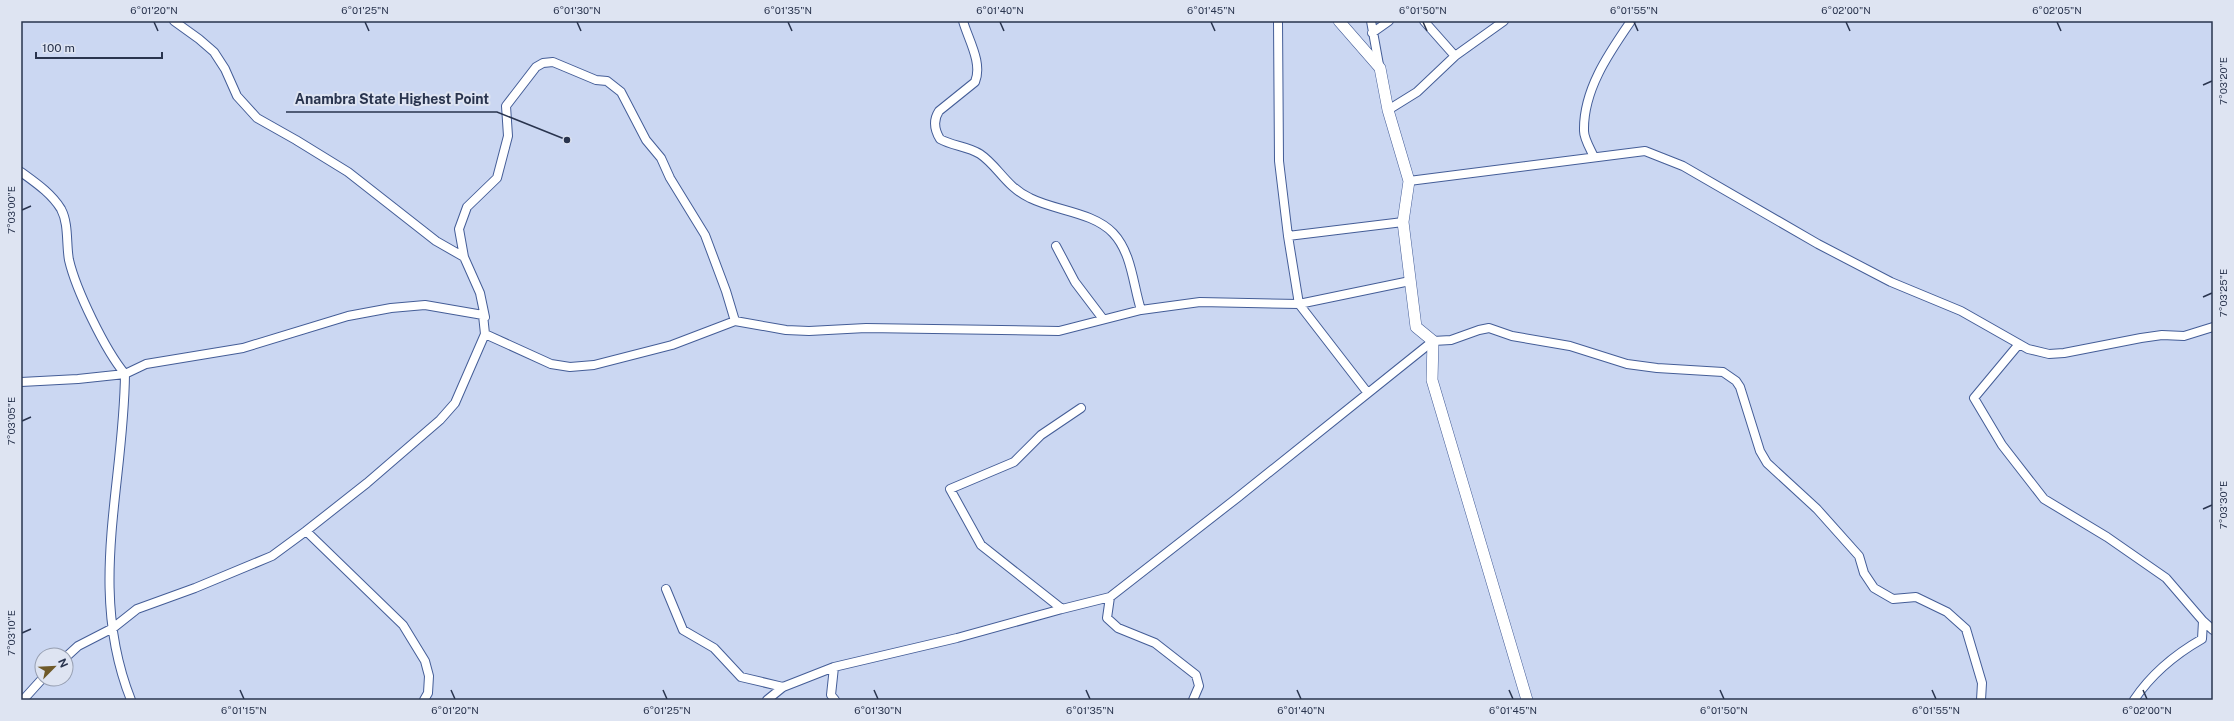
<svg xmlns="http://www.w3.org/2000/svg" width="2234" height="721" viewBox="0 0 2234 721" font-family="'Public Sans',sans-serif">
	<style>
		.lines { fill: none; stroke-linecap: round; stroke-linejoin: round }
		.minor-casing { stroke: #445d97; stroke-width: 10 }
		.secondary-casing { stroke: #445d97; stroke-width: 12 }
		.minor { stroke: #fff; stroke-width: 8 }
		.secondary { stroke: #fff; stroke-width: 11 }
		.ticks { fill: none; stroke: #29344e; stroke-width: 1.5 }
		.leader { fill: none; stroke: #29344e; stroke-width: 1.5 }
		.callout-dot { fill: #29344e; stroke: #dee4f2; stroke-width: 1.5 }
		.callout-label { font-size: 14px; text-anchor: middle; font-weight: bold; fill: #29344e; stroke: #dee4f2; stroke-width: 4; stroke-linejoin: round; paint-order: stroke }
		.neatline { fill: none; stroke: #29344e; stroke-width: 1.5 }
		.ticks-label { font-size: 10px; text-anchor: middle; fill: #29344e }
	</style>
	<rect width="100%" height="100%" fill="#cbd7f2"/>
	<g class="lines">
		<g class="minor-casing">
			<path id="minor" d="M 174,21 L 199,39 L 214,52 L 225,69 L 237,96 L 257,118 L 296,140 L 348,172 L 436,241 L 464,257 L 480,293 L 485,317 L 484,316
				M 963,21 C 968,39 983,63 975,82 L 939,111 C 933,120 934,129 940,139 C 952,146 968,146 980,154 C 998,166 1006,187 1030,198 C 1056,211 1093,212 1113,233 C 1132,253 1133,285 1141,310
				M 1278,21 L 1279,161 L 1288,236 L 1299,304 L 1367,392
				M 1371,21 L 1379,65
				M 1424,21 L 1455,56
				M 1372,33 L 1389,21
				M 1388,110 L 1417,92 L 1455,56 L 1504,21
				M 1594,157 C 1591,150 1584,139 1584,131 C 1583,90 1609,53 1631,21
				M 21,172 C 36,183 51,193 61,209 C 69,224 66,244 69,260 C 76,290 105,350 125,374 C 124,486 87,590 131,700
				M 1409,181 L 1645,151 L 1683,166 L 1818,244 L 1891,282 L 1961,311 L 2028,349 L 2049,354 L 2064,353 L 2141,338 L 2162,335 L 2184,336 L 2213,327
				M 1288,236 L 1403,222
				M 1056,246 L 1075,282 L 1103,319
				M 464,257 L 459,229 L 467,207 L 497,178 L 508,136 L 506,106 L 536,67 L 543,63 L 553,62 L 596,80 L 607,81 L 621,92 L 646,140 L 661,158 L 670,178 L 705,235 L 726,291 L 735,321
				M 2019,344 L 1974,398 L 2002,445 L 2044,499 L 2107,537 L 2166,578 L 2203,621
				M 21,382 L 78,379 L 125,374 L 146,364 L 243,348 L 348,316 L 391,308 L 425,305 L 483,315 L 485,334 L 551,364 L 570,367 L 594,365 L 672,345 L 735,321 L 786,330 L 809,331 L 866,328 L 1059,331 L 1141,310 L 1200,302 L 1299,304 L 1410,281
				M 306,531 L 403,625 L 425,661 L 429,676 L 428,693 L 424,700
				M 666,589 L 683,630 L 714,648 L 741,677 L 783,687
				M 1110,597 L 1107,618 L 1118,628 L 1155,643 L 1196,675 L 1199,686 L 1193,700
				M 1062,609 L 981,545 L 950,489 L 1014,462 L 1041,435 L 1081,408
				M 66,657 L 78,646 L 113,628 L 137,609 L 195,588 L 272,556 L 306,531 L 367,483 L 440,420 L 455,403 L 485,334
				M 834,667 L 831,695 L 835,700
				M 23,700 L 42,679
				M 767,700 L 783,687 L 834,667 L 957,638 L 1062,609 L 1110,597 L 1237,498 L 1433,341 L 1451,340 L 1479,330 L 1489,328 L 1512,336 L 1570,346 L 1627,364 L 1657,368 L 1723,372 L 1736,381 L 1740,387 L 1760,451 L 1767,463 L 1817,509 L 1859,556 L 1864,573 L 1874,588 L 1893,599 L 1916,597 L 1947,612 L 1966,629 L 1982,683 L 1981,700
				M 2134,700 C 2152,673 2174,655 2202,639 L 2203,621 L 2213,630"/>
		</g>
		<g class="secondary-casing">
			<path id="secondary" d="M 1339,21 L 1380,68 L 1388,110 L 1409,181 L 1403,222 L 1416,327 L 1433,341 L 1432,380 L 1527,700"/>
		</g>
		<use href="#minor" class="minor"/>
		<use href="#secondary" class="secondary"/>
	</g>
	<path class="ticks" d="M 154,22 L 158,31M 365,22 L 369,31M 577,22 L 581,31M 788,22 L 792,31M 1000,22 L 1004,31M 1211,22 L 1215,31M 1423,22 L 1427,31M 1634,22 L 1638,31M 1846,22 L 1850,31M 2057,22 L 2061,31M 2203,85 L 2212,81M 22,210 L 31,206M 2203,297 L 2212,293M 22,421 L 31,417M 2203,509 L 2212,505M 22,633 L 31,629M 240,690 L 244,699M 451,690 L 455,699M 663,690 L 667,699M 874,690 L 878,699M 1086,690 L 1090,699M 1297,690 L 1301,699M 1509,690 L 1513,699M 1720,690 L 1724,699M 1932,690 L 1936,699M 2143,690 L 2147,699"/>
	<path class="leader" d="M567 140L497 112H286"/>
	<circle class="callout-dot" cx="567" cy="140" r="4"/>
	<g class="callout-label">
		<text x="392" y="104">Anambra State Highest Point</text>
	</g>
	<rect width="2234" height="721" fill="none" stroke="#dee4f2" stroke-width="44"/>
	<g transform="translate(54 667) rotate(66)"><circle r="19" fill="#dee4f2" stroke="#969eb0"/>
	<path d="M0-3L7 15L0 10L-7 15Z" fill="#6f5a29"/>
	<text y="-6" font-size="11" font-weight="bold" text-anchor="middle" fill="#29344e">N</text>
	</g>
	<path d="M36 52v6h126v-6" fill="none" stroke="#29344e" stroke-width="2"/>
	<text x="42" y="52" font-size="12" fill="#29344e" stroke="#dee4f2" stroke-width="3" paint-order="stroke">100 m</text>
	<rect x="22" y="22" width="2190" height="677" class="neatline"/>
	<g class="ticks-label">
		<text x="154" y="14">6°01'20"N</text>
		<text x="365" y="14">6°01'25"N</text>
		<text x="577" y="14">6°01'30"N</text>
		<text x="788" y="14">6°01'35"N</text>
		<text x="1000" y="14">6°01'40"N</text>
		<text x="1211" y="14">6°01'45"N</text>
		<text x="1423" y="14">6°01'50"N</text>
		<text x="1634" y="14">6°01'55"N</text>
		<text x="1846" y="14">6°02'00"N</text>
		<text x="2057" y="14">6°02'05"N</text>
		<text transform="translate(2223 81) rotate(-90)" y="4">7°03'20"E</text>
		<text transform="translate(11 210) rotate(-90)" y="4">7°03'00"E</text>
		<text transform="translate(2223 293) rotate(-90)" y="4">7°03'25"E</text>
		<text transform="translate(11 421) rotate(-90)" y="4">7°03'05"E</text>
		<text transform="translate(2223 505) rotate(-90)" y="4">7°03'30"E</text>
		<text transform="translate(11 633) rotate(-90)" y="4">7°03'10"E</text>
		<text x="244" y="714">6°01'15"N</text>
		<text x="455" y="714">6°01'20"N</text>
		<text x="667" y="714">6°01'25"N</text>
		<text x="878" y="714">6°01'30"N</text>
		<text x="1090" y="714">6°01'35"N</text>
		<text x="1301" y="714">6°01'40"N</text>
		<text x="1513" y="714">6°01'45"N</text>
		<text x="1724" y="714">6°01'50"N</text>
		<text x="1936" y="714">6°01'55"N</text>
		<text x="2147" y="714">6°02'00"N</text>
	</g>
</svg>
